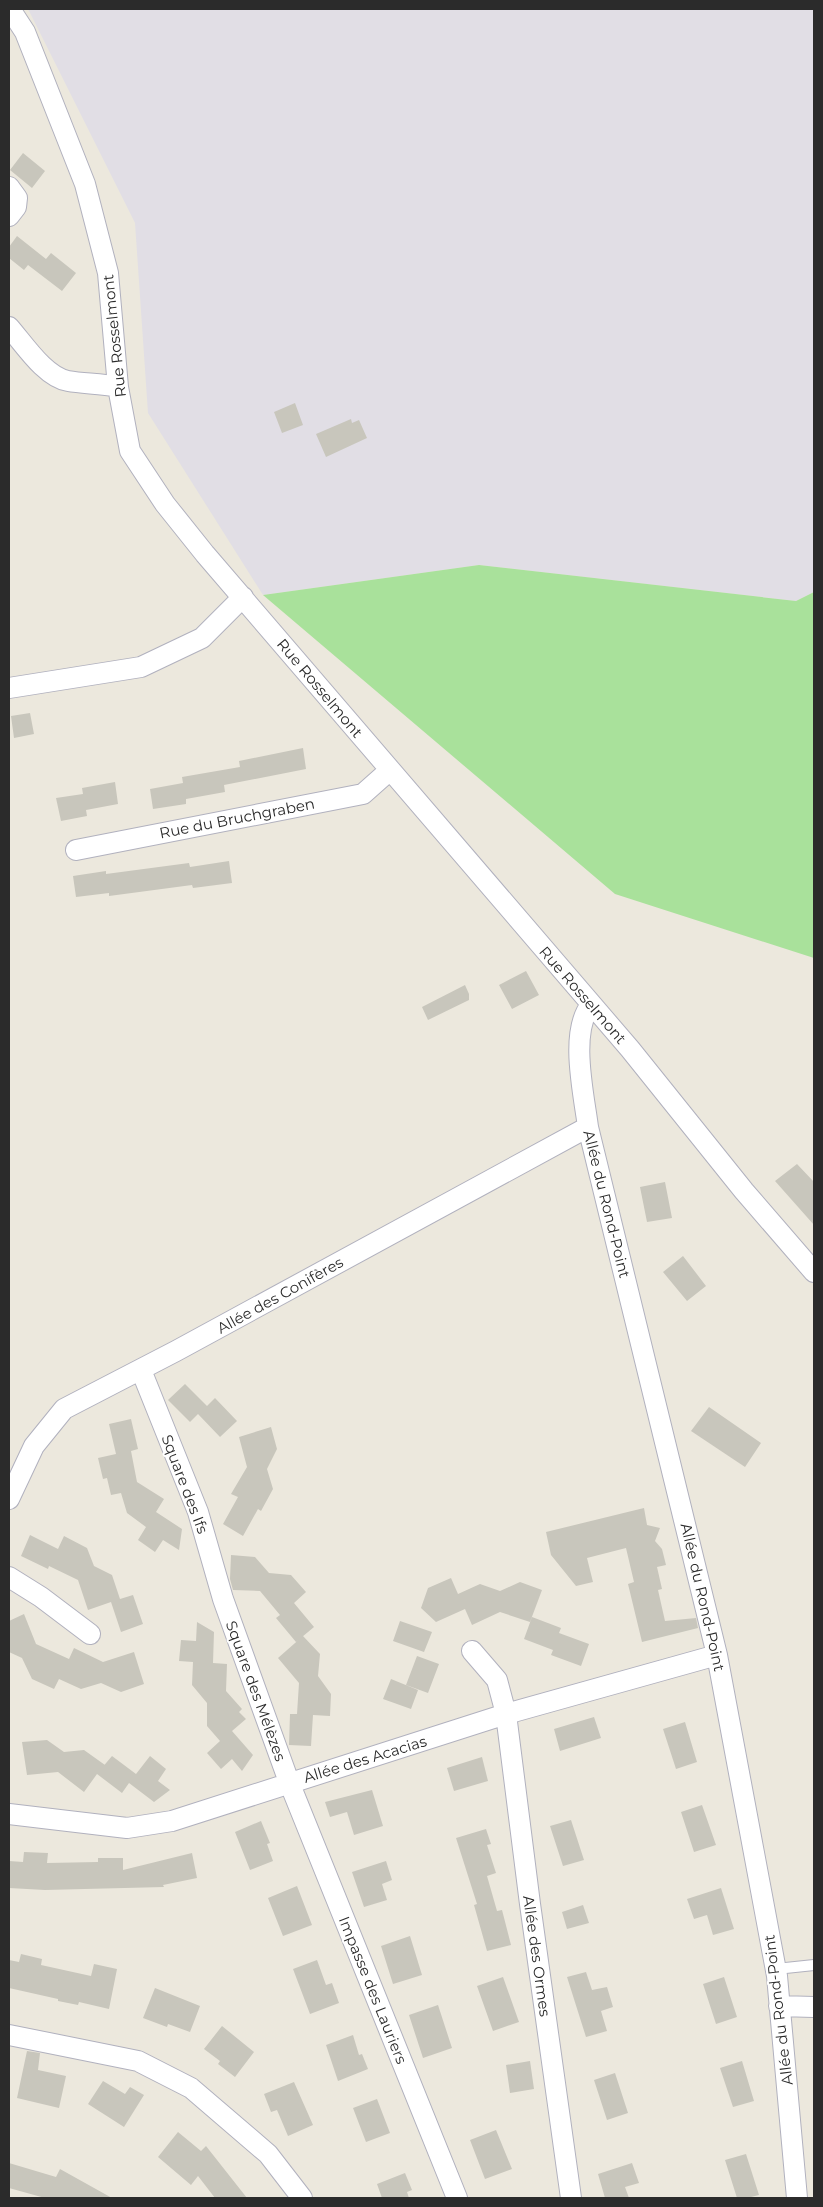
<svg xmlns="http://www.w3.org/2000/svg" width="823" height="2207" viewBox="0 0 823 2207" font-family="Montserrat,sans-serif">
	<style>
		.industrial { fill: #e1dee5 }
		.green { fill: #a9e19b }
		.building { fill: #c8c6bc }
		.lines { fill: none; stroke-linecap: round; stroke-linejoin: round }
		.lane-casing { stroke: #b1b1be; stroke-width: 12 }
		.street-casing { stroke: #b1b1be; stroke-width: 22 }
		.lane { stroke: #fff; stroke-width: 10 }
		.street { stroke: #fff; stroke-width: 20 }
		.labels { text-anchor: middle; dominant-baseline: central; stroke-width: 4; stroke-linejoin: round; paint-order: stroke }
		.street-label { font-size: 15px; fill: #2b2b2b; stroke: #fff }
	</style>
	<rect width="100%" height="100%" fill="#ece8dd"/>
	<path class="industrial" d="M 28,9 L 814,9 L 814,592 L 796,601 L 479,565 L 263,595 L 148,413 L 135,223 Z"/>
	<path class="green" d="M 479,565 L 796,601 L 814,592 L 814,958 L 615,894 L 263,595 Z"/>
	<path class="building" d="M 23,153 L 45,171 L 32,188 L 10,170 Z
		M 17,236 L 46,259 L 51,253 L 76,273 L 62,291 L 28,265 L 24,270 L 9,258 L 9,247 Z
		M 295,403 L 303,425 L 282,433 L 274,412 Z
		M 351,419 L 352,423 L 359,420 L 367,438 L 326,457 L 316,434 Z
		M 30,713 L 34,734 L 14,738 L 11,716 Z
		M 303,748 L 306,769 L 224,785 L 225,792 L 186,799 L 186,804 L 153,809 L 150,789 L 183,783 L 182,777 L 240,767 L 239,761 Z
		M 115,782 L 118,804 L 86,810 L 87,816 L 61,821 L 56,798 L 83,794 L 82,788 Z
		M 229,861 L 232,883 L 193,888 L 192,885 L 109,896 L 109,893 L 76,897 L 73,876 L 106,871 L 106,874 L 189,863 L 190,867 Z
		M 526,971 L 539,995 L 512,1009 L 499,985 Z
		M 465,985 L 469,994 L 469,1000 L 428,1020 L 422,1007 Z
		M 797,1164 L 814,1182 L 814,1225 L 775,1181 Z
		M 665,1182 L 672,1218 L 647,1222 L 640,1187 Z
		M 683,1256 L 706,1286 L 687,1301 L 663,1272 Z
		M 185,1384 L 207,1406 L 215,1398 L 237,1421 L 220,1437 L 198,1414 L 190,1422 L 168,1400 Z
		M 709,1407 L 761,1443 L 745,1467 L 691,1431 Z
		M 131,1419 L 138,1449 L 131,1451 L 137,1482 L 164,1499 L 156,1512 L 182,1529 L 179,1550 L 163,1540 L 155,1552 L 138,1540 L 146,1527 L 127,1513 L 121,1493 L 111,1495 L 107,1478 L 103,1479 L 98,1458 L 116,1454 L 109,1424 Z
		M 271,1427 L 277,1449 L 267,1469 L 273,1489 L 261,1511 L 258,1509 L 243,1536 L 223,1524 L 238,1497 L 231,1494 L 247,1467 L 239,1437 Z
		M 644,1508 L 647,1525 L 660,1528 L 655,1541 L 662,1549 L 666,1565 L 657,1567 L 662,1589 L 658,1590 L 665,1621 L 696,1618 L 698,1628 L 642,1642 L 628,1584 L 634,1582 L 626,1548 L 587,1558 L 593,1582 L 576,1586 L 551,1555 L 546,1532 Z
		M 30,1535 L 58,1549 L 64,1536 L 87,1548 L 94,1566 L 112,1575 L 120,1599 L 133,1595 L 143,1624 L 121,1632 L 111,1602 L 88,1610 L 78,1580 L 49,1566 L 48,1569 L 21,1556 Z
		M 231,1555 L 255,1557 L 269,1573 L 291,1575 L 306,1592 L 294,1603 L 314,1627 L 296,1642 L 276,1618 L 280,1615 L 260,1591 L 233,1590 L 230,1579 Z
		M 451,1578 L 458,1594 L 480,1584 L 500,1591 L 520,1582 L 542,1590 L 530,1622 L 500,1612 L 472,1625 L 465,1609 L 436,1622 L 421,1608 L 428,1588 Z
		M 24,1614 L 36,1644 L 69,1659 L 74,1648 L 103,1662 L 134,1652 L 144,1684 L 121,1692 L 101,1683 L 81,1689 L 59,1679 L 54,1689 L 32,1679 L 22,1658 L 9,1652 L 9,1621 Z
		M 532,1617 L 561,1628 L 559,1633 L 589,1644 L 581,1666 L 551,1655 L 553,1650 L 524,1639 Z
		M 400,1621 L 432,1632 L 424,1652 L 393,1641 Z
		M 197,1622 L 214,1632 L 213,1663 L 227,1664 L 226,1691 L 242,1709 L 239,1712 L 246,1719 L 232,1731 L 253,1755 L 242,1771 L 232,1759 L 221,1769 L 207,1753 L 220,1741 L 207,1726 L 207,1703 L 192,1685 L 193,1662 L 179,1661 L 181,1640 L 196,1641 Z
		M 303,1636 L 320,1654 L 318,1676 L 331,1694 L 330,1716 L 313,1715 L 311,1746 L 289,1745 L 290,1714 L 297,1714 L 299,1683 L 278,1658 Z
		M 417,1656 L 439,1664 L 428,1693 L 406,1685 Z
		M 391,1679 L 418,1690 L 411,1709 L 383,1699 Z
		M 594,1717 L 601,1738 L 560,1751 L 554,1729 Z
		M 685,1722 L 697,1762 L 676,1769 L 663,1729 Z
		M 47,1740 L 64,1752 L 84,1750 L 105,1765 L 101,1769 L 112,1756 L 136,1774 L 150,1756 L 166,1769 L 158,1781 L 170,1790 L 154,1802 L 129,1783 L 122,1793 L 97,1774 L 84,1792 L 58,1772 L 27,1775 L 22,1742 Z
		M 482,1757 L 488,1781 L 454,1791 L 447,1768 Z
		M 372,1790 L 383,1826 L 354,1835 L 347,1812 L 330,1817 L 325,1802 Z
		M 702,1805 L 716,1845 L 694,1852 L 681,1812 Z
		M 571,1820 L 584,1860 L 563,1866 L 550,1826 Z
		M 261,1821 L 270,1843 L 267,1844 L 273,1861 L 250,1870 L 235,1832 Z
		M 486,1829 L 491,1844 L 487,1845 L 496,1873 L 487,1876 L 497,1911 L 502,1910 L 511,1945 L 487,1951 L 474,1905 L 477,1904 L 456,1838 Z
		M 24,1852 L 48,1853 L 47,1863 L 98,1862 L 98,1858 L 123,1858 L 123,1870 L 192,1853 L 197,1878 L 163,1885 L 164,1887 L 45,1890 L 9,1888 L 9,1861 L 23,1862 Z
		M 386,1861 L 392,1880 L 382,1884 L 387,1900 L 364,1907 L 352,1872 Z
		M 297,1886 L 312,1925 L 283,1936 L 268,1898 Z
		M 721,1888 L 734,1929 L 713,1935 L 707,1915 L 694,1919 L 687,1899 Z
		M 583,1905 L 589,1923 L 567,1929 L 562,1912 Z
		M 410,1936 L 422,1975 L 393,1984 L 381,1946 Z
		M 21,1954 L 42,1959 L 41,1965 L 91,1976 L 94,1964 L 117,1969 L 109,2009 L 79,2002 L 78,2005 L 58,2001 L 58,1999 L 9,1988 L 9,1960 L 19,1962 Z
		M 317,1960 L 326,1985 L 332,1983 L 339,2003 L 310,2014 L 293,1969 Z
		M 586,1972 L 592,1990 L 607,1987 L 613,2007 L 601,2011 L 607,2031 L 586,2037 L 567,1977 Z
		M 503,1977 L 519,2022 L 493,2031 L 477,1986 Z
		M 724,1977 L 737,2017 L 716,2024 L 703,1984 Z
		M 155,1988 L 200,2006 L 190,2032 L 168,2024 L 167,2027 L 143,2018 Z
		M 438,2005 L 452,2048 L 423,2058 L 409,2015 Z
		M 222,2026 L 254,2052 L 235,2077 L 218,2064 L 220,2061 L 204,2049 Z
		M 353,2035 L 359,2055 L 362,2054 L 368,2069 L 338,2081 L 326,2045 Z
		M 27,2051 L 40,2053 L 38,2070 L 66,2076 L 59,2108 L 17,2098 Z
		M 530,2061 L 534,2089 L 510,2093 L 506,2065 Z
		M 742,2061 L 754,2101 L 733,2107 L 720,2068 Z
		M 615,2073 L 628,2113 L 607,2120 L 594,2080 Z
		M 103,2081 L 125,2094 L 130,2087 L 144,2095 L 124,2127 L 88,2104 Z
		M 294,2082 L 313,2125 L 288,2136 L 277,2110 L 271,2112 L 264,2094 Z
		M 377,2099 L 390,2133 L 366,2142 L 353,2108 Z
		M 496,2130 L 512,2169 L 485,2179 L 470,2140 Z
		M 178,2132 L 201,2151 L 206,2146 L 247,2198 L 215,2198 L 198,2176 L 191,2185 L 158,2157 Z
		M 746,2154 L 759,2195 L 747,2198 L 737,2198 L 725,2160 Z
		M 9,2163 L 56,2177 L 60,2169 L 112,2198 L 45,2198 L 9,2188 Z
		M 632,2163 L 639,2183 L 625,2187 L 629,2198 L 605,2198 L 598,2174 Z
		M 405,2173 L 412,2190 L 407,2192 L 409,2198 L 382,2198 L 377,2184 Z"/>
	<g class="lines">
		<g class="lane-casing">
			<path id="lane" d="M 776,1969 L 814,1965"/>
		</g>
		<g class="street-casing">
			<path id="street" d="M 10,9 L 25,32 L 85,184 L 108,273 L 118,387 L 130,451 L 165,504 L 205,554 L 630,1049 L 744,1191 L 814,1272
				M 9,187 L 17,198 L 16,207 L 9,216
				M 9,327 C 24,344 45,377 68,381 C 84,384 101,383 118,387
				M 9,688 L 141,667 L 202,638 L 243,597
				M 76,850 L 363,794 L 390,770
				M 591,1005 C 569,1031 584,1095 588,1127 L 717,1655 L 777,1976 L 797,2198
				M 141,1370 L 198,1512 L 223,1599 L 289,1782 L 457,2198
				M 9,1499 L 34,1446 L 64,1409 L 176,1351 L 588,1127
				M 9,1577 L 41,1597 L 90,1634
				M 472,1651 L 497,1680 L 506,1714 L 530,1904 L 571,2198
				M 9,1814 L 127,1828 L 172,1821 L 506,1714 L 717,1655
				M 779,2006 L 814,2007
				M 9,2035 L 138,2061 L 191,2088 L 268,2154 L 302,2198"/>
		</g>
		<use href="#lane" class="lane"/>
		<use href="#street" class="street"/>
	</g>
	<g class="labels">
		<g class="street-label">
			<text transform="translate(114 336) rotate(-96)">Rue Rosselmont</text>
			<text transform="translate(320 688) rotate(50)">Rue Rosselmont</text>
			<text transform="translate(237 818) rotate(-11)">Rue du Bruchgraben</text>
			<text transform="translate(583 995) rotate(49)">Rue Rosselmont</text>
			<text transform="translate(607 1204) rotate(76)">Allée du Rond-Point</text>
			<text transform="translate(280 1295) rotate(-29)">Allée des Conifères</text>
			<text transform="translate(185 1484) rotate(69)">Square des Ifs</text>
			<text transform="translate(703 1597) rotate(77)">Allée du Rond-Point</text>
			<text transform="translate(256 1691) rotate(70)">Square des Mélèzes</text>
			<text transform="translate(365 1759) rotate(-17)">Allée des Acacias</text>
			<text transform="translate(537 1956) rotate(82)">Allée des Ormes</text>
			<text transform="translate(373 1990) rotate(68)">Impasse des Lauriers</text>
			<text transform="translate(778 2010) rotate(-97)">Allée du Rond-Point</text>
		</g>
	</g>
	<rect width="823" height="2207" fill="none" stroke="#2b2b2b" stroke-width="20"/>
</svg>
